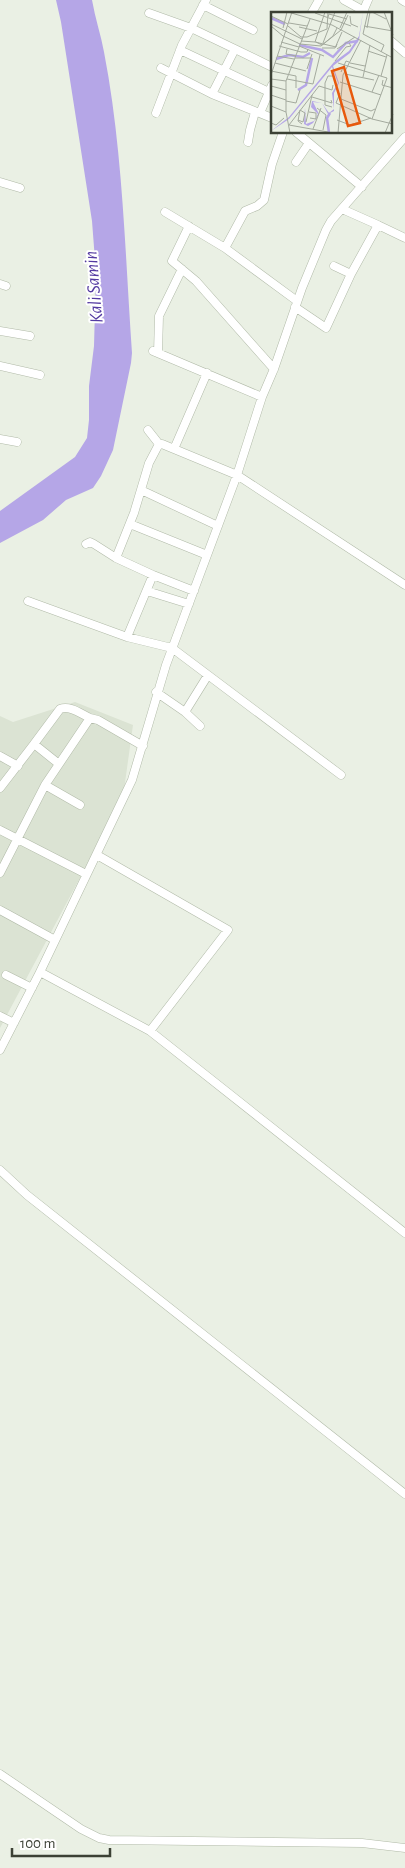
<svg xmlns="http://www.w3.org/2000/svg" width="405" height="1868" viewBox="0 0 405 1868" font-family="'Alegreya Sans',sans-serif">
	<style>
		.residential { fill: #dbe3d3 }
		.water { fill: #b5a6e7 }
		.lines { fill: none; stroke-linecap: round; stroke-linejoin: round }
		.minor-casing { stroke: #b1baa8; stroke-width: 9 }
		.minor { stroke: #fff; stroke-width: 8 }
		.labels { text-anchor: middle; dominant-baseline: central; stroke-width: 4; stroke-linejoin: round; paint-order: stroke }
		.water-label { font-size: 19px; font-style: italic; fill: #543aa1; stroke: #fff }
		.inset-river { fill: none; stroke: #b5a6e7; stroke-width: 2.5 }
		.inset-road { fill: none; stroke: #a4aa9e; stroke-width: 1 }
		.view { fill: #e8590c; fill-opacity: 0.15; stroke: #e8590c; stroke-width: 2.5 }
		.inset-edge { fill: none; stroke: #3c4135; stroke-width: 2.5 }
	</style>
	<rect width="100%" height="100%" fill="#eaf0e4"/>
	<path class="residential" d="M 75,702 L 133,725 L 123,797 L 0,1028 L 0,716 L 13,722 Z"/>
	<path class="water" d="M 56,0 L 92,0 C 95,18 101,35 104,52 C 123,150 125,254 132,353 L 131,363 L 113,450 L 101,476 L 93,488 L 66,500 L 43,520 L 0,543 L 0,511 L 75,457 L 87,438 L 89,420 L 89,386 L 94,346 L 96,273 L 92,221 L 61,22 Z"/>
	<g class="lines">
		<g class="minor-casing">
			<path id="minor" d="M 344,0 L 364,11
				M 402,0 L 405,2
				M 203,5 L 253,30
				M 149,13 L 191,28 L 235,49
				M 311,14 L 319,0
				M 362,14 L 368,0
				M 391,41 L 405,53
				M 180,50 L 269,92
				M 161,68 L 212,94 L 272,118
				M 212,94 L 235,49 L 272,67
				M 156,113 L 182,45 L 206,0
				M 260,113 L 272,85
				M 296,132 L 362,187
				M 248,142 L 250,130 L 255,112
				M 296,162 L 309,143
				M 0,182 L 20,188
				M 165,212 L 225,248 L 297,301
				M 378,225 L 405,238
				M 189,226 L 172,261 L 196,281 L 274,369
				M 225,248 L 245,211 L 257,206 L 264,200 L 272,164 L 283,132
				M 334,266 L 351,274
				M 0,284 L 6,286
				M 295,307 L 326,328 L 351,274 L 378,225 L 342,209
				M 0,331 L 30,336
				M 153,351 L 262,397
				M 158,353 L 159,316 L 182,269
				M 0,366 L 40,375
				M 148,430 L 159,444 L 162,444 L 237,475 L 405,585
				M 0,439 L 17,442
				M 174,449 L 207,373
				M 141,490 L 218,526
				M 130,524 L 207,555
				M 86,544 L 90,542 L 94,544 L 116,558
				M 153,575 L 116,558 L 134,513 L 149,463 L 159,444
				M 147,591 L 189,604
				M 28,601 L 127,637 L 172,648 L 341,775
				M 127,637 L 153,575 L 194,591
				M 156,692 L 185,712 L 200,726
				M 185,712 L 208,675
				M 34,744 L 60,709 C 70,705 81,714 90,718
				M 0,756 L 18,766
				M 45,785 L 80,805
				M 0,788 L 34,744 L 59,764
				M 0,830 L 86,874
				M 97,855 L 228,930 L 150,1031
				M 0,873 L 45,785 L 90,718 L 98,720 L 143,746
				M 0,910 L 55,940
				M 40,972 L 150,1031 L 405,1233
				M 6,975 L 32,988
				M 0,1016 L 14,1023
				M 0,1050 L 40,972 L 132,780 L 166,665 L 237,475 L 262,397 L 274,369 L 302,288 L 326,230 L 331,221 L 405,137
				M 0,1170 L 27,1195 L 405,1494
				M 0,1774 L 81,1829 L 99,1838 L 109,1840 L 362,1843 L 405,1848"/>
		</g>
		<use href="#minor" class="minor"/>
	</g>
	<g class="labels">
		<g class="water-label">
			<text transform="translate(94 287) rotate(-95)">Kali Samin</text>
		</g>
	</g>
	<g transform="translate(271 12)">
		<rect width="121" height="121" fill="#eaf0e4"/>
		<path d="M 92,0 L 88,28 L 79,41 L 62,54 L 68,71 L 63,81 L 63,99 L 57,102 L 51,91 L 42,90 L 48,102 L 42,111 L 37,114 L 33,112 L 34,96 L 35,112 L 43,109 L 47,102 L 40,95 L 41,89 L 51,91 L 58,101 L 63,97 L 61,81 L 67,71 L 61,55 L 18,107 L 0,119 L 18,105 L 63,50 L 78,39 L 88,24 Z" fill="#b5a6e7"/>
		<path class="inset-river" d="M 0,6 L 14,12M 28,33 L 51,38 L 62,45 L 75,31 L 87,29M 5,47 L 18,43 L 32,45 L 39,41M 27,78 L 35,73 L 41,46M 58,121 L 56,106 L 59,101"/>
		<path class="inset-road" d="M 17,0 L 61,13 L 122,46M 101,0 L 115,7M 113,0 L 122,23M 44,1 L 80,14M 0,4 L 17,12M 79,4 L 80,12 L 87,15M 57,5 L 58,2 L 76,7M 18,11 L 36,14M 0,12 L 31,27M 0,14 L 12,24M 17,14 L 30,25 L 36,25 L 56,17 L 57,0M 93,14 L 122,19M 28,15 L 46,19M 12,16 L 16,0M 69,16 L 76,0M 96,16 L 99,0M 70,18 L 77,3M 92,22 L 113,33 L 110,40M 92,22 L 97,0M 12,24 L 29,32M 30,29 L 44,30 L 54,0M 10,30 L 28,35M 44,30 L 65,35 L 66,32M 45,30 L 51,33 L 62,24 L 66,16M 52,31 L 64,0M 29,32 L 50,34 L 70,18M 8,34 L 30,40 L 36,40 L 37,37M 28,34 L 53,44M 51,36 L 64,36 L 71,20M 16,37 L 15,42 L 25,44M 66,37 L 84,25M 97,39 L 115,45M 6,44 L 23,47M 24,46 L 40,46M 64,49 L 75,35 L 80,34 L 78,31M 4,51 L 35,59M 67,51 L 116,66 L 101,107 L 122,112M 79,51 L 94,54M 36,57 L 41,42M 0,59 L 25,64 L 25,76M 70,60 L 75,49 L 78,50M 74,62 L 103,68M 0,63 L 21,0M 110,64 L 116,43M 92,65 L 99,33M 0,67 L 15,69M 16,67 L 42,72 L 49,43M 112,68 L 111,73 L 122,76M 69,70 L 110,83M 0,74 L 15,78M 101,80 L 108,63M 69,81 L 65,91 L 101,107M 0,83 L 15,88M 41,85 L 61,91 L 60,88M 70,87 L 100,99 L 104,97M 15,89 L 25,91 L 29,78M 0,94 L 15,100M 61,95 L 54,93 L 54,71 L 57,64 L 63,64M 46,96 L 55,103 L 52,118M 29,98 L 27,109 L 31,112M 38,100 L 45,101 L 45,107 L 39,106M 27,108 L 32,110 L 34,101 L 29,98M 66,108 L 79,113 L 100,106M 35,110 L 41,83M 0,111 L 5,113 L 13,106M 18,113 L 48,74 L 61,78 L 62,73M 18,113 L 57,120M 42,117 L 50,96M 19,121 L 15,100 L 15,69 L 39,7M 67,121 L 72,63 L 90,28M 114,121 L 122,102"/>
		<path class="view" d="M 73,55 L 89,111 L 77,114 L 61,59 Z"/>
		<rect width="121" height="121" class="inset-edge"/>
	</g>
	<path d="M12 1848v8h98v-8" fill="none" stroke="#3c4135" stroke-width="2.5"/>
	<text x="20" y="1848" font-size="15" fill="#3c4135" stroke="#ffffff" stroke-width="4" paint-order="stroke">100 m</text>
</svg>
